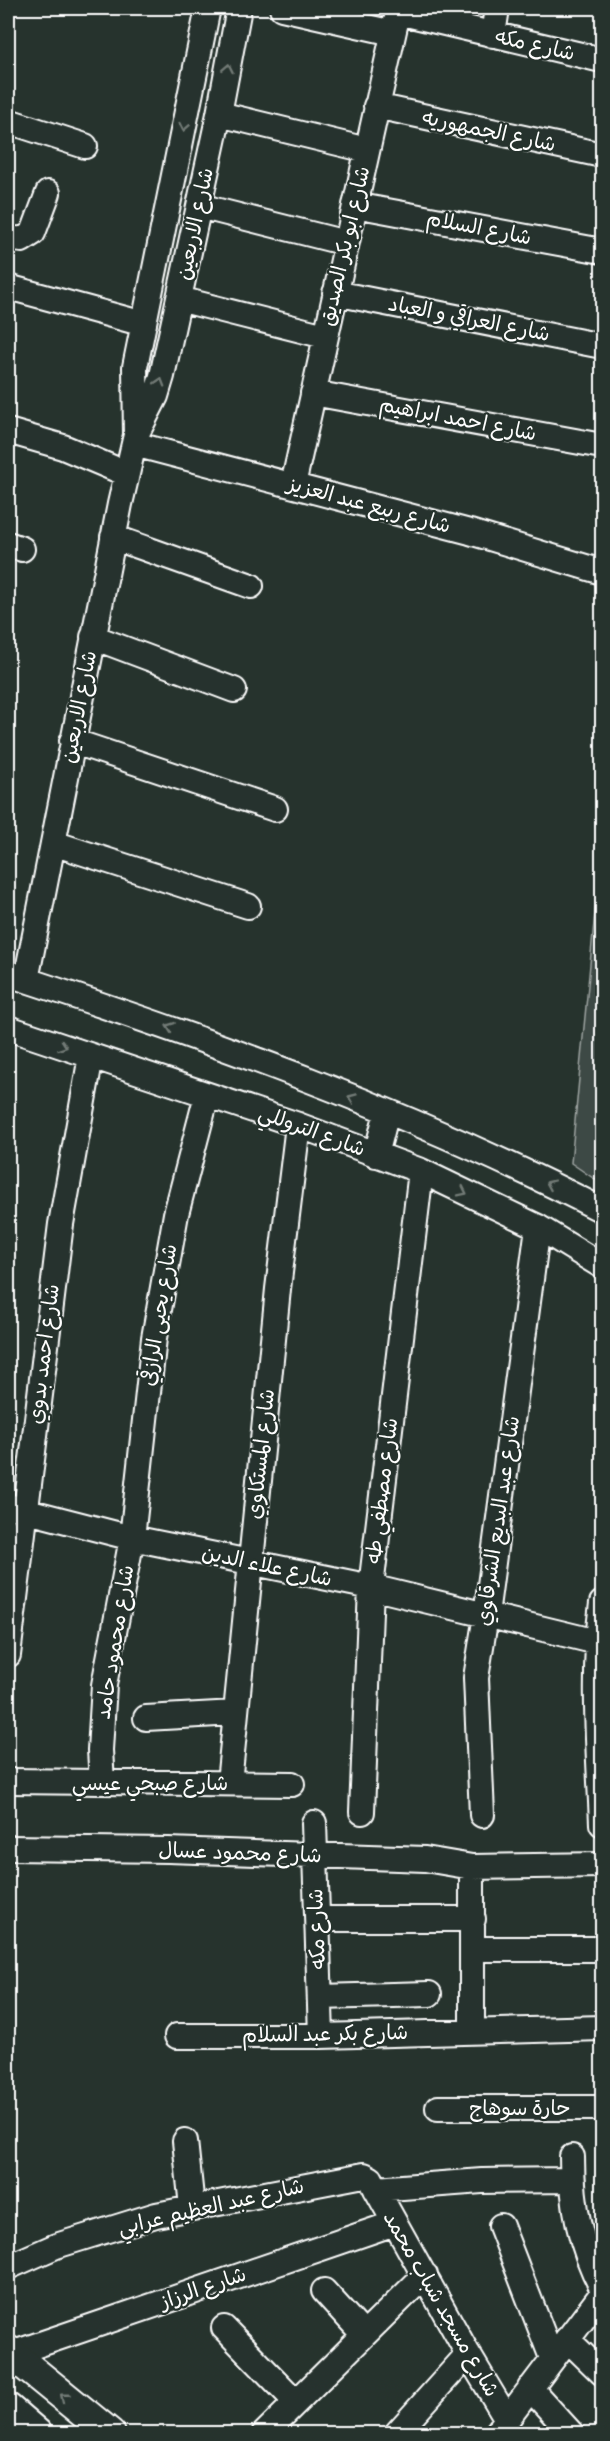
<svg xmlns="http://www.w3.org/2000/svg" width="610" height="2441" viewBox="0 0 610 2441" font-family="Pangolin,'Playpen Sans Arabic',sans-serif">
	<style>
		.green { fill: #3e4944; stroke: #9ea4a2; stroke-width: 1.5 }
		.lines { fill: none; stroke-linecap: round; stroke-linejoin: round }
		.minor-casing { stroke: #fff; stroke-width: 28 }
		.major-casing { stroke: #fff; stroke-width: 34 }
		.minor { stroke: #26332d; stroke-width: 24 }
		.major { stroke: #26332d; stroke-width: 30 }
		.oneway { stroke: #727a76 }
		.labels { text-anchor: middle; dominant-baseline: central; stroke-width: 4.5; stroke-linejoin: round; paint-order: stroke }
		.street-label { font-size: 21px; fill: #fff; stroke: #26332d }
	</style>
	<rect width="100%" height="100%" fill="#26332d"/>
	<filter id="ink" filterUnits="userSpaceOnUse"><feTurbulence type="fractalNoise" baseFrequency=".0167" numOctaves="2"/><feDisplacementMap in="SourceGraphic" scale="12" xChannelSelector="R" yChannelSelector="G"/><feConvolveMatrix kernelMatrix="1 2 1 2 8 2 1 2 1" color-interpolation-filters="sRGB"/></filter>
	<g filter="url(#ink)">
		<path class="green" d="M 602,839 L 602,1184 L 571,1163 Z"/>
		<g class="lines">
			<g class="minor-casing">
				<path id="minor" d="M 282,8 L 393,33
					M 398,12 L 602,60
					M 493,35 L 497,8
					M 376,106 L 602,155
					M 219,114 L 367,150
					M 8,121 L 85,146
					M 355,205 L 602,251
					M 199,206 L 346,243
					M 8,238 L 22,240 L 33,233 L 48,193
					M 8,287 L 144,324
					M 335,293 L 602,346
					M 179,299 L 325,336
					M 313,393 L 602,446
					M 8,431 L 63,447 L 127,474
					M 136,435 L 156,396 L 162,376 L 219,114 L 239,8
					M 134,444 L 470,532 L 602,572
					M 293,485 L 399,8
					M 113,537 L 251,586
					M 8,544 L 22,549
					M 93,637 L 234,690
					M 72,741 L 275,809
					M 53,843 L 248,906
					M 8,974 C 210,1040 412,1112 602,1210
					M 26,980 L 120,504 L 136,435 L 135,367 L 208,8
					M 8,1028 L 298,1125 L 421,1171 L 538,1227 L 602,1266
					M 376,1155 L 387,1112
					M 8,1506 L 132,1538 L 371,1587 L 597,1642
					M 8,1655 L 61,1224 L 91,1056
					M 146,1718 L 235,1713
					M 8,1781 L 292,1784
					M 102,1782 L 100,1750 L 104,1685 L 132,1538 L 154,1338 L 176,1214 L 207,1095
					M 229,1783 L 278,1289 L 298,1125
					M 362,1812 L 371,1587 L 421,1171
					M 482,1815 L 476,1678 L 486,1615 L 538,1227
					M 314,1823 L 321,2036
					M 602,1824 C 599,1750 592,1676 602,1603
					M 8,1848 L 168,1850 L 398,1858 L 425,1859 L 472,1867 L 602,1865
					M 472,1867 L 472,2030
					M 318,1919 L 473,1919
					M 473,1949 L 602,1949
					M 320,1997 L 429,1994
					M 177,2036 L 321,2036 L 602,2028
					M 438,2108 L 602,2108
					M 185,2141 L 192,2207
					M 572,2157 C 572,2205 580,2246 602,2288
					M 376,2189 L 482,2181 L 572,2180
					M 501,2226 L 552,2358
					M 8,2267 L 56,2246 L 156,2215 L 364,2175 L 371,2179 L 376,2189 L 468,2354 L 507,2419
					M 324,2291 L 364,2335
					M 224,2328 L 296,2402
					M 567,2339 L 602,2373
					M 11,2354 L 395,2223
					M 530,2388 L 572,2434
					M 264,2434 L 425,2275
					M 396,2434 L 468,2354
					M 496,2434 L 602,2294"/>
			</g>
			<g class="major-casing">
				<path id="major" d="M 8,2351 L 110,2434
					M 8,2409 L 37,2434"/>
			</g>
			<use href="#minor" class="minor"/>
			<use href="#major" class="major"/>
		</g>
		<defs><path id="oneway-chevron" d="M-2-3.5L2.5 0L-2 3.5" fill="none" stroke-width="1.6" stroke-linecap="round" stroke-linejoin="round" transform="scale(1.5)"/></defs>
		<g class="oneway">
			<use href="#oneway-chevron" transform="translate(228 68) rotate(-79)"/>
			<use href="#oneway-chevron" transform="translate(184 127) rotate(101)"/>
			<use href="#oneway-chevron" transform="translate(160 382) rotate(-73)"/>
			<use href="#oneway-chevron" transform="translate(170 1027) rotate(-160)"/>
			<use href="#oneway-chevron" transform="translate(63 1046) rotate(19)"/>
			<use href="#oneway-chevron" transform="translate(352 1098) rotate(-157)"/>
			<use href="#oneway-chevron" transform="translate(550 1184) rotate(-156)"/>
			<use href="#oneway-chevron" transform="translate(463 1192) rotate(26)"/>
			<use href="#oneway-chevron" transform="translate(64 2397) rotate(-141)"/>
		</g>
	</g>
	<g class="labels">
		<g class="street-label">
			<text transform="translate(535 45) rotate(13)">شارع مكه</text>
			<text transform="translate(489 131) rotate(12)">شارع الجمهوريه</text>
			<text transform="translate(195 224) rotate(-78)">شارع الاربعين</text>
			<text transform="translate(479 228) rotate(11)">شارع السلام</text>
			<text transform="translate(345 246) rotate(-77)">شارع ابو بكر الصديق</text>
			<text transform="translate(469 319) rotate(11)">شارع العراقي و العباد</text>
			<text transform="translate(458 419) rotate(11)">شارع احمد ابراهيم</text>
			<text transform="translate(369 505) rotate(15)">شارع ربيع عبد العزيز</text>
			<text transform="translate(79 707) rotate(-79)">شارع الاربعين</text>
			<text transform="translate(312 1131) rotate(20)">شارع التروللي</text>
			<text transform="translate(159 1315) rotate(-81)">شارع يحيى الرازقي</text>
			<text transform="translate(44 1354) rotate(-83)">شارع احمد بدوي</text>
			<text transform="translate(261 1454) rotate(-84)">شارع المستكاوي</text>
			<text transform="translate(382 1491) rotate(-83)">شارع مصطفي طه</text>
			<text transform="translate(498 1521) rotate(-82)">شارع عبد البديع الشرقاوي</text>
			<text transform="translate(267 1566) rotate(12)">شارع علاء الدين</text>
			<text transform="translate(115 1642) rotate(-81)">شارع محمود حامد</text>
			<text x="150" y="1783">شارع صبحي عيسي</text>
			<text transform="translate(240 1853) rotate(2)">شارع محمود عسال</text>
			<text transform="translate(317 1929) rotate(-92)">شارع مكه</text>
			<text transform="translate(325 2034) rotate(-1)">شارع بكر عبد السلام</text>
			<text x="520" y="2108">حارة سوهاج</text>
			<text transform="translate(211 2207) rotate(-13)">شارع عبد العظيم عرابي</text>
			<text transform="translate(203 2288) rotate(-19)">شارع الرزاز</text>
			<text transform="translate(441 2304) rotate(60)">شارع مسجد شباب محمد</text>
		</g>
	</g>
	<rect width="610" height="2441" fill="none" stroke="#26332d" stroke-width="30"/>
	<rect x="15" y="15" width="580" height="2411" fill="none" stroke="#fff" stroke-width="2" filter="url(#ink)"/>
</svg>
